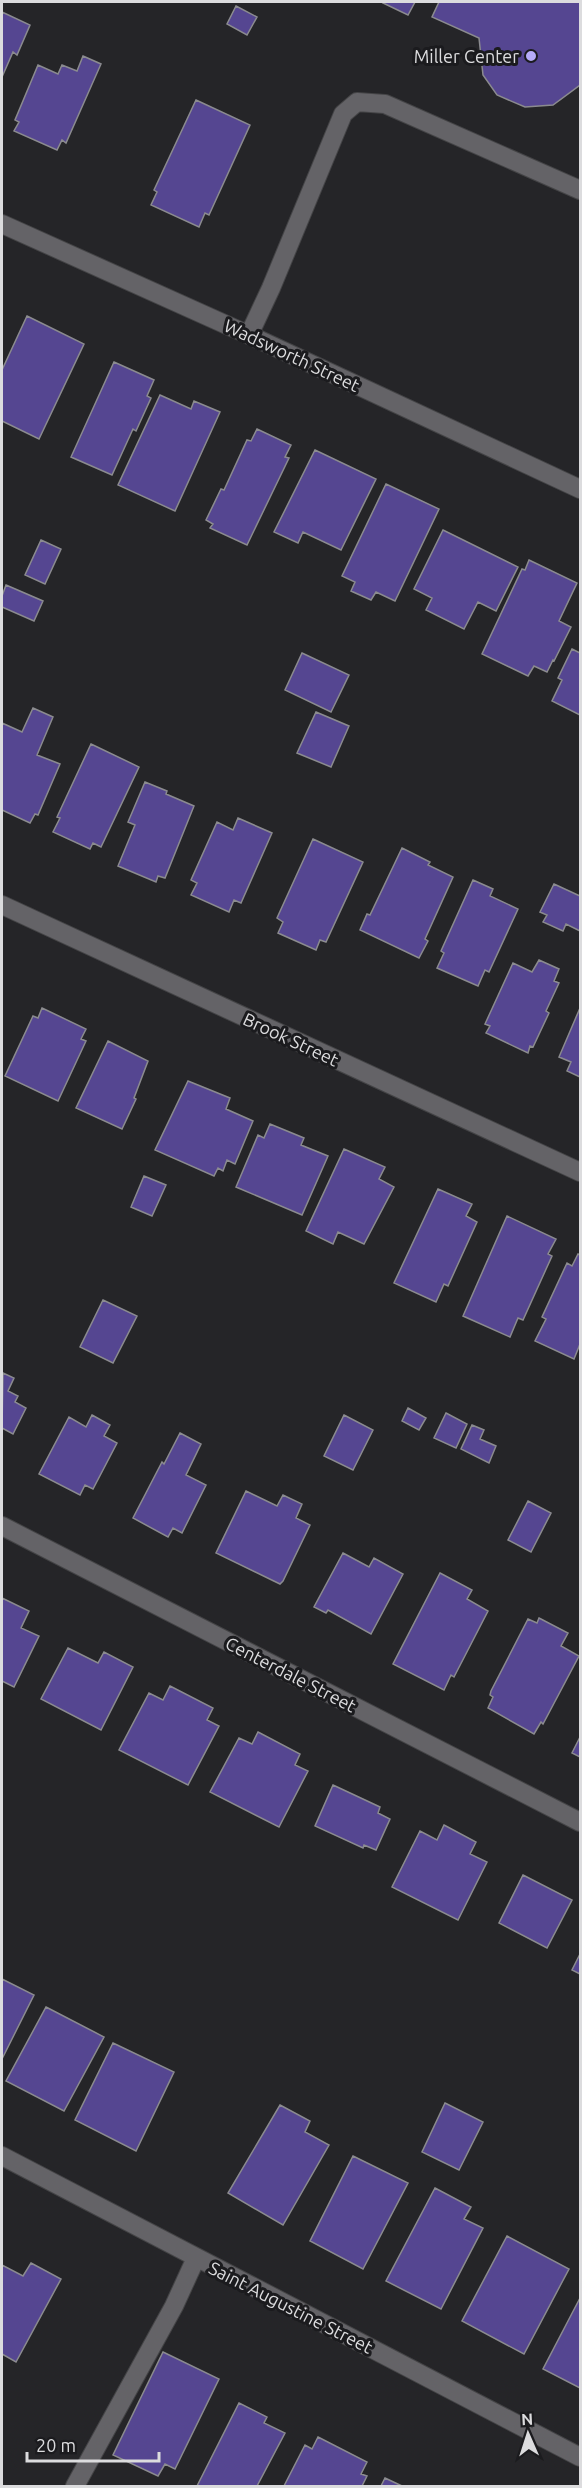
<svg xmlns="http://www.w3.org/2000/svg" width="582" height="2488" viewBox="0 0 582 2488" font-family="Ubuntu,sans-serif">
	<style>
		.building { fill: #554691; stroke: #8b8b8f; stroke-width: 1.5 }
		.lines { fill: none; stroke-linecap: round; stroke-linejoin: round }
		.minor-casing { stroke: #444446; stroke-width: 20 }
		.minor { stroke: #646367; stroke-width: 18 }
		.poi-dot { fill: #b6acf8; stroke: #1b1b1e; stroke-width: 2 }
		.labels { text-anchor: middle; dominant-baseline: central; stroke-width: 6; stroke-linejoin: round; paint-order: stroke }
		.poi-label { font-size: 18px; fill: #dcdcde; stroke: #1b1b1e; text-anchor: end }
		.street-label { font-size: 18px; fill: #dcdcde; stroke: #1b1b1e }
	</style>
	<rect width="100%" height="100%" fill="#252528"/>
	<path class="building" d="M 384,2 L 415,2 L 408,15 L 383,3 Z
		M 439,2 L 580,2 L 580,85 L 553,105 L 525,107 L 497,95 L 483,75 L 479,38 L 432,17 Z
		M 236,6 L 257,17 L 247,35 L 227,24 Z
		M 2,12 L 30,25 L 17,55 L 13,52 L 2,77 Z
		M 83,56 L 101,64 L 66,143 L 62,140 L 57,150 L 14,131 L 19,122 L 15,120 L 38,65 L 58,74 L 62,65 L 77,71 Z
		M 196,100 L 250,125 L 209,215 L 205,213 L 199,227 L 151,205 L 157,192 L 154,190 Z
		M 27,316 L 84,344 L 39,439 L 2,421 L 2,370 Z
		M 114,362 L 154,380 L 147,396 L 151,398 L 136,431 L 133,429 L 112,475 L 71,457 Z
		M 160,395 L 191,409 L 194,401 L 220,412 L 175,511 L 118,485 Z
		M 257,429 L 291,445 L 285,457 L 289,458 L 247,545 L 210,528 L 213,524 L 206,520 L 221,489 L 224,490 L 247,440 L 251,441 Z
		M 315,450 L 376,479 L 341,550 L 303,532 L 298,543 L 274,532 Z
		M 386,484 L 439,509 L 395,601 L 376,592 L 371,600 L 351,591 L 355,582 L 342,576 Z
		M 443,530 L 518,567 L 496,611 L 478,602 L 464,629 L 426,610 L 432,598 L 414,589 Z
		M 41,540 L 61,549 L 45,584 L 25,575 Z
		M 529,560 L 577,583 L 559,621 L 571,627 L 554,661 L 553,660 L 547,672 L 534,666 L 528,676 L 482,654 L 522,569 L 525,570 Z
		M 6,585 L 43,601 L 34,621 L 2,607 L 2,596 Z
		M 572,649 L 580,653 L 580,715 L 552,701 L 562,680 L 558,678 Z
		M 302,653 L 349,675 L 331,712 L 285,690 Z
		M 33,708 L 53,717 L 37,755 L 60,764 L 38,815 L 35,814 L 30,823 L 2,810 L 2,723 L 22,732 Z
		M 316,712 L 349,726 L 331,767 L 297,753 Z
		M 91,744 L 139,767 L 101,847 L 93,843 L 90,849 L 53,832 L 60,818 L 57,817 Z
		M 145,782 L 167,791 L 166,794 L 194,806 L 165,878 L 158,876 L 156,882 L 118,866 L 135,825 L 128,822 Z
		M 238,818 L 272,833 L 241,903 L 234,900 L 229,912 L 191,895 L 197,883 L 191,880 L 217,822 L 233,830 Z
		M 313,839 L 363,862 L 326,942 L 320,940 L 316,950 L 278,933 L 283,922 L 277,918 Z
		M 402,848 L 430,862 L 428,865 L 453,877 L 425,939 L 428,941 L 419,958 L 360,930 L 367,914 L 370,915 Z
		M 473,880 L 493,889 L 490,896 L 518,909 L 489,972 L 485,970 L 478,986 L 437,968 L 444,953 L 441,951 Z
		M 554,884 L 580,896 L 580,931 L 566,924 L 563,931 L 543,922 L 547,915 L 540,912 Z
		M 539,960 L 559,969 L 554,981 L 559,983 L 546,1011 L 549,1013 L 533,1047 L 530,1046 L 528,1053 L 486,1033 L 490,1026 L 485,1024 L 513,963 L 532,972 Z
		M 42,1008 L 86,1029 L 81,1039 L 86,1041 L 58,1101 L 5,1076 L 33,1016 L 38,1018 Z
		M 580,1008 L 580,1077 L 567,1071 L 571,1062 L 559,1057 Z
		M 108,1041 L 148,1061 L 134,1098 L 136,1099 L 122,1129 L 76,1108 Z
		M 188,1081 L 230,1098 L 226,1109 L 253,1121 L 235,1164 L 227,1160 L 223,1171 L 218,1168 L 214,1176 L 155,1150 Z
		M 270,1124 L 304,1138 L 301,1145 L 328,1156 L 302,1215 L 236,1187 L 258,1135 L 264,1138 Z
		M 344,1149 L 385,1167 L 379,1179 L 394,1187 L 364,1244 L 338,1232 L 333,1244 L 306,1231 Z
		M 144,1176 L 166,1185 L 152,1216 L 131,1207 Z
		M 438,1189 L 472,1204 L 466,1216 L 477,1222 L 448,1286 L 444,1284 L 436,1302 L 394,1283 Z
		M 507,1216 L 556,1239 L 548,1254 L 552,1256 L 523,1320 L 518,1318 L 510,1337 L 463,1316 Z
		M 578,1254 L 580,1255 L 580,1344 L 574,1359 L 535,1341 L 546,1319 L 542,1317 L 567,1263 L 572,1266 Z
		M 103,1300 L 137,1316 L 113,1363 L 80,1347 Z
		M 3,1373 L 14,1378 L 8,1391 L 18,1396 L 15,1402 L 26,1408 L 13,1434 L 2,1428 Z
		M 408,1408 L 426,1418 L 419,1430 L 402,1421 Z
		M 446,1413 L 467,1424 L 456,1448 L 434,1438 Z
		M 92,1415 L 110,1425 L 104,1436 L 117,1443 L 93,1489 L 85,1485 L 80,1495 L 39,1474 L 69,1417 L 86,1427 Z
		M 344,1415 L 373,1430 L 353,1470 L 324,1456 Z
		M 472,1425 L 484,1430 L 480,1439 L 496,1446 L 489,1463 L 461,1449 Z
		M 180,1433 L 201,1444 L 186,1475 L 206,1485 L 182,1533 L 173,1528 L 168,1537 L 133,1518 L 162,1462 L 164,1464 Z
		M 246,1491 L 277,1506 L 283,1495 L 302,1504 L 296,1518 L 310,1525 L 283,1581 L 280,1584 L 216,1553 Z
		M 528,1501 L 551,1513 L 531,1552 L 508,1540 Z
		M 343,1553 L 369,1567 L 374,1558 L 403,1574 L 371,1634 L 328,1610 L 326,1613 L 314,1607 Z
		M 440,1573 L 472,1590 L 467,1599 L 488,1611 L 454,1677 L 451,1675 L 444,1690 L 393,1664 Z
		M 2,1598 L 29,1611 L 21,1628 L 39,1636 L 14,1687 L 2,1681 Z
		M 539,1618 L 568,1633 L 561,1646 L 579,1656 L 543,1724 L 541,1722 L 534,1734 L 488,1708 L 493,1697 L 490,1695 L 491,1691 L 528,1619 L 537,1623 Z
		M 68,1648 L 98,1663 L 104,1652 L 133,1667 L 101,1730 L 41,1699 Z
		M 170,1686 L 213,1708 L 207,1720 L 219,1726 L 188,1785 L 119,1750 L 149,1693 L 163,1700 Z
		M 258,1732 L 300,1754 L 295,1765 L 308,1771 L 279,1827 L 210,1792 L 239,1738 L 252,1744 Z
		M 580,1737 L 580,1757 L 572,1753 Z
		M 333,1785 L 380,1807 L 378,1813 L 390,1819 L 376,1850 L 364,1845 L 363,1848 L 315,1826 Z
		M 444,1825 L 476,1842 L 470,1854 L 487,1862 L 458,1920 L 392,1887 L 420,1831 L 437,1840 Z
		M 523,1875 L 572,1900 L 547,1948 L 499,1923 Z
		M 580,1954 L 580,1974 L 572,1970 Z
		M 2,1979 L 34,1995 L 2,2059 Z
		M 46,2007 L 104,2037 L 64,2111 L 6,2081 Z
		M 113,2043 L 174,2072 L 136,2151 L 75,2120 Z
		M 445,2103 L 483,2122 L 459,2170 L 422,2152 Z
		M 280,2105 L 310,2121 L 305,2132 L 329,2145 L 283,2225 L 228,2193 Z
		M 353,2156 L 408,2183 L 363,2269 L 310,2241 Z
		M 435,2188 L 471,2207 L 464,2219 L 483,2228 L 441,2309 L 386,2281 Z
		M 507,2236 L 569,2269 L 524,2354 L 462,2321 Z
		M 31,2263 L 61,2279 L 16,2362 L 2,2354 L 2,2265 L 23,2276 Z
		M 580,2298 L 580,2388 L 543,2369 Z
		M 163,2352 L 219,2379 L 175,2469 L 165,2464 L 158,2476 L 113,2455 Z
		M 239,2403 L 267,2417 L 264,2423 L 285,2433 L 257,2486 L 197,2486 Z
		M 318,2437 L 367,2462 L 361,2474 L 367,2476 L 362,2486 L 284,2486 L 305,2445 L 312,2449 Z
		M 385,2478 L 402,2486 L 381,2486 Z"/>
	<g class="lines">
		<g class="minor-casing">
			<path id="minor" d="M 2,224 L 249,335 L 580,489
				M 249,335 L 271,288 L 343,114 L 357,102 L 385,104 L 580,190
				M 2,905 L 580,1172
				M 2,1526 L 580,1822
				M 2,2156 L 580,2457
				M 75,2486 L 174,2306 L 196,2258"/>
		</g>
		<use href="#minor" class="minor"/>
	</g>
	<circle class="poi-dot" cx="531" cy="56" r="6"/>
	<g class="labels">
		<g class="poi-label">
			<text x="519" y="56">Miller Center</text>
		</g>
		<g class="street-label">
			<text transform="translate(292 355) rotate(25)">Wadsworth Street</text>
			<text transform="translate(291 1039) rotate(25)">Brook Street</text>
			<text transform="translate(291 1674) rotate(27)">Centerdale Street</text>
			<text transform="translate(291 2307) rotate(27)">Saint Augustine Street</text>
		</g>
	</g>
	<rect width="582" height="2488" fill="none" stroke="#dcdcde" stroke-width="6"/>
	<g transform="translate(528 2434) rotate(357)" stroke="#1b1b1e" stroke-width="4.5" paint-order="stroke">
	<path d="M0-4.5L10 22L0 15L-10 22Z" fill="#dcdcde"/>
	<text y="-9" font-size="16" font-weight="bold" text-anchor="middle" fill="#dcdcde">N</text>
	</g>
	<path d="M27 2452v9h132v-9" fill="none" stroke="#dcdcde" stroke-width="3"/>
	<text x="36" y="2452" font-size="18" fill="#dcdcde" stroke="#1b1b1e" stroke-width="4.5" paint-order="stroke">20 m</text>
</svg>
